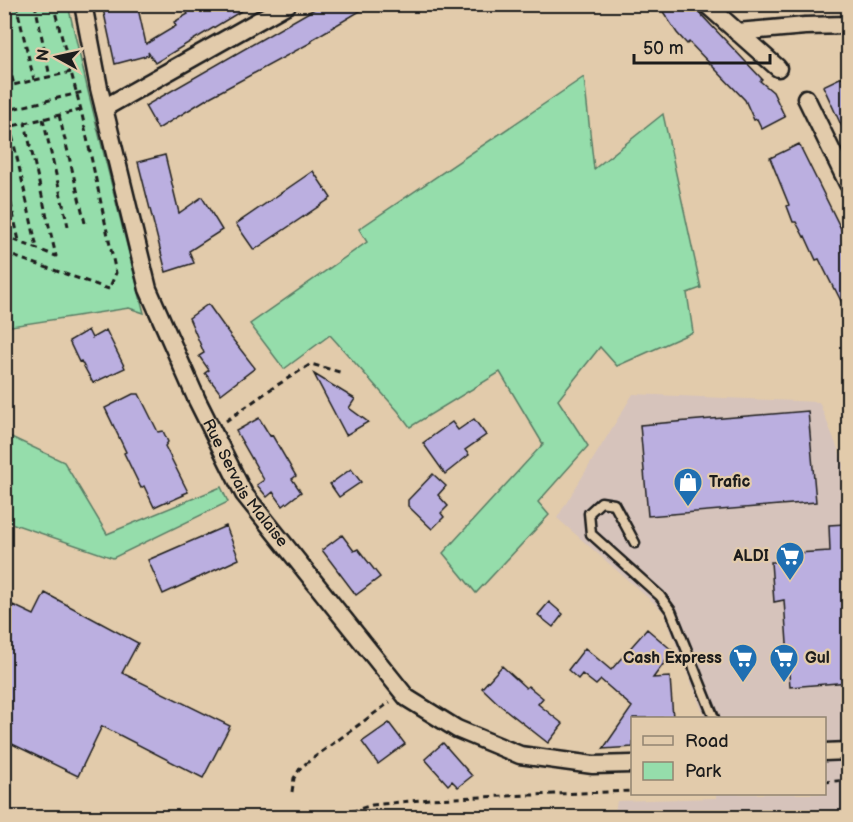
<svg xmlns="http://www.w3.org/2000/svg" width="853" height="822" viewBox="0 0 853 822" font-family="'Balsamiq Sans',sans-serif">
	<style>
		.built { fill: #d6c3bb }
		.green { fill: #95ddab; stroke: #587c64; stroke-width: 1.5 }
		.building { fill: #bbafe0; stroke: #1c1c1c; stroke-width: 1.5 }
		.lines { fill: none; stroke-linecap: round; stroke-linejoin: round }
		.service-casing { stroke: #1c1c1c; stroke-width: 13 }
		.minor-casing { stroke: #1c1c1c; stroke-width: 21 }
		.path { stroke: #1c1c1c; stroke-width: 3; stroke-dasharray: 6 4.5; stroke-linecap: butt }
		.service { stroke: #e2cbab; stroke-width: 8 }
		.minor { stroke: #e2cbab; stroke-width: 16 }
		.labels { text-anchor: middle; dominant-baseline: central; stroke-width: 4.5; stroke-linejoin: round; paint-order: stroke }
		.street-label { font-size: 16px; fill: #1c1c1c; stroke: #e2cbab }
		.poi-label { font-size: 16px; font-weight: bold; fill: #1c1c1c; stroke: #e2cbab; text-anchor: start }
	</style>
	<rect width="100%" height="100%" fill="#e2cbab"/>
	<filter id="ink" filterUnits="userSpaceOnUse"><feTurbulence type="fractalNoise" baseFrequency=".0167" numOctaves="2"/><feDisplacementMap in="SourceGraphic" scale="12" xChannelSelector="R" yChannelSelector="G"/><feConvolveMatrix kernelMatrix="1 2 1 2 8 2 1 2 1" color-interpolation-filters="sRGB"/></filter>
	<g filter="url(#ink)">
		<path class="built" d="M 633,394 L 819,402 L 848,474 L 848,817 L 614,817 L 617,801 L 716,798 L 716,794 L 824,794 L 824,718 L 705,718 L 663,611 L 557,518 Z"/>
		<path class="green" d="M 5,4 L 68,5 L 88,91 L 144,313 L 129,308 L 5,327 Z
			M 584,77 L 594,169 L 663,114 L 701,288 L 687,293 L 693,332 L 617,366 L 600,347 L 558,400 L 588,446 L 538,502 L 549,515 L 476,593 L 443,553 L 543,444 L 500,372 L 410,427 L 398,411 L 330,335 L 284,369 L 250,324 L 367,242 L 359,229 Z
			M 5,434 L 64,462 L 107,534 L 221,487 L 228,502 L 113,558 L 5,521 Z"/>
		<path class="building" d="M 102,4 L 137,4 L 146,44 L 176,26 L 174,22 L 188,14 L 186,11 L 198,4 L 253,4 L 155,63 L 148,52 L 149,55 L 115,64 Z
			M 323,4 L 372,4 L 311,40 L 312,42 L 210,97 L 158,129 L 145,106 Z
			M 658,4 L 691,4 L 762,79 L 760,81 L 773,92 L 785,117 L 762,129 L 757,119 L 754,120 L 745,100 L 689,42 L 687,44 L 677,33 Z
			M 844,76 L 849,87 L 849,142 L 823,86 Z
			M 799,144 L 849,245 L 849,317 L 835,289 L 834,289 L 819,259 L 816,260 L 805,236 L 804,237 L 796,222 L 793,222 L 787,206 L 789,205 L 770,158 Z
			M 165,155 L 179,213 L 202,197 L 222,230 L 189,251 L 194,263 L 166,272 L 138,162 Z
			M 313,171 L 331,198 L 254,250 L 236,224 Z
			M 208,304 L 230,335 L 230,336 L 255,368 L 221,394 L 205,373 L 209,370 L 199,356 L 204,353 L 189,318 Z
			M 88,330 L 92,338 L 106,330 L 125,368 L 93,383 L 81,361 L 79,362 L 69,341 Z
			M 314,374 L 355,399 L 349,408 L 368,422 L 346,435 Z
			M 133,394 L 139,394 L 158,432 L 163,431 L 168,442 L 165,446 L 188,492 L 183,494 L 184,495 L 168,502 L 167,501 L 154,507 L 144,486 L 141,488 L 124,453 L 126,452 L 105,408 Z
			M 808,411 L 816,502 L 648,516 L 640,425 Z
			M 259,418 L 270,436 L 272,435 L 296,476 L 292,479 L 301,492 L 283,506 L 273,492 L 267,497 L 257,485 L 264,480 L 236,431 Z
			M 474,419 L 486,435 L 465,450 L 469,455 L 445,474 L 423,443 L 452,422 L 458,430 Z
			M 351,469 L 361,482 L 339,497 L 330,484 Z
			M 433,474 L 446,486 L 438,495 L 448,506 L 441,513 L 444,517 L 432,529 L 408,506 L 408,500 Z
			M 845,524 L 847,549 L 849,549 L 849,682 L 790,687 L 784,600 L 774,602 L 771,562 L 780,562 L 780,554 L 830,551 L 829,525 Z
			M 226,526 L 239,559 L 163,594 L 148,560 Z
			M 342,535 L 354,551 L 358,549 L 380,577 L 356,595 L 322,550 Z
			M 45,593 L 138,643 L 122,673 L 230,726 L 203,778 L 102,726 L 78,776 L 4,740 L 4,613 L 8,615 L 13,605 L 34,615 Z
			M 549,602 L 563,614 L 553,627 L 538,615 Z
			M 647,629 L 673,651 L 653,678 L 670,677 L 673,718 L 633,718 L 633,747 L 603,749 L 632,707 L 601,680 L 596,685 L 582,674 L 578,679 L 568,670 L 585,648 L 611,670 Z
			M 502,666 L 526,688 L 528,686 L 543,698 L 538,704 L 563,724 L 548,743 L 501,706 L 482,688 Z
			M 389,723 L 405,744 L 378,764 L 362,742 Z
			M 443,743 L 472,776 L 458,787 L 452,781 L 448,785 L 425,759 Z"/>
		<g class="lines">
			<g class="service-casing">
				<path id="service" d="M 635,543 L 614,504 L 601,502 L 589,513 L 591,534 L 660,596 L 671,611 L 714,718"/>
			</g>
			<g class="minor-casing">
				<g id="minor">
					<path id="s1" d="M 83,4 L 99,88 L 148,289 L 197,400 L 244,494 L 407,698 L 457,729 L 520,755 L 593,765 L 632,764"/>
					<path d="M 706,4 L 778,68"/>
					<path d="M 737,32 L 805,26 L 848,25"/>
					<path d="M 806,98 L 848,184"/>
					<path d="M 104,108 L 288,4"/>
					<path d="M 824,752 L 848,751"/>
				</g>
			</g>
			<path class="path" d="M 16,4 L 34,80
				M 35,4 L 50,77
				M 4,46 L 14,85
				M 4,87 L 71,72
				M 4,111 L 83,92
				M 59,115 L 85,223
				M 43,119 L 68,226
				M 10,126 L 37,248
				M 4,128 L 81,110
				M 4,172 L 19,241
				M 4,236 L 56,256 L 25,123
				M 4,253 L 109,289 L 116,273 L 81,110 L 53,4
				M 226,421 L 271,389 L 311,364 L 343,373
				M 824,782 L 848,780
				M 292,792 L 294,778 L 301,767 L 390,702
				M 4,814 L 29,818
				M 331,818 L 372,805 L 430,799 L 632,791"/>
			<use href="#service" class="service"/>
			<use href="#minor" class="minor"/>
		</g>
	</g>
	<defs>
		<g id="shop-pin" transform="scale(1.5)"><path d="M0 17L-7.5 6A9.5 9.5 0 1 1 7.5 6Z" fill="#1f6fb2" stroke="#e2cbab"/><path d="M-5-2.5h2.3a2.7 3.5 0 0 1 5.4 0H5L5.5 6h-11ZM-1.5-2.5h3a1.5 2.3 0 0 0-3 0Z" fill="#fff"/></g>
		<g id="supermarket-pin" transform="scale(1.5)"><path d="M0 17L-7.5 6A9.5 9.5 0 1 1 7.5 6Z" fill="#1f6fb2" stroke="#e2cbab"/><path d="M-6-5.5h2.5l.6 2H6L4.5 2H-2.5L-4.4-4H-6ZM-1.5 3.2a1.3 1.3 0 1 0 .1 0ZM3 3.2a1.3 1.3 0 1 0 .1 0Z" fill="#fff"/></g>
	</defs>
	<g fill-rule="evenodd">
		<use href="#shop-pin" x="688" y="482"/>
		<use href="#supermarket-pin" x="790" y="556"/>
		<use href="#supermarket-pin" x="743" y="658"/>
		<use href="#supermarket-pin" x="784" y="658"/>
	</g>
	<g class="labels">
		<g class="street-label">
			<text stroke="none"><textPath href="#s1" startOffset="510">Rue Servais Malaise</textPath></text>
		</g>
		<g class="poi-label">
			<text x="709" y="482">Trafic</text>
			<text x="769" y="556" text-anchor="end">ALDI</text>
			<text x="722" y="658" text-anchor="end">Cash Express</text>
			<text x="805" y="658">Gul</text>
		</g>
	</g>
	<rect width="853" height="822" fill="none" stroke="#e2cbab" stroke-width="24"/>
	<rect x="12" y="12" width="829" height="798" fill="none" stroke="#1c1c1c" stroke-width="2" filter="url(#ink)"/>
	<rect x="631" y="717" width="195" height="78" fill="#e2cbab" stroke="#938572" stroke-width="1.5"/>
	<rect x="643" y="736" width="30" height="9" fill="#e2cbab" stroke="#938572" stroke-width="1.5"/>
	<text x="685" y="747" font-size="18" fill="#1c1c1c">Road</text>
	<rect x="643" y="762" width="30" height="18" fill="#95ddab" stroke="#938572" stroke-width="1.5"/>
	<text x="685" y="777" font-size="18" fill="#1c1c1c">Park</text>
	<g transform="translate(57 57) rotate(278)" stroke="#e2cbab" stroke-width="4.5" paint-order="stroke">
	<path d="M0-4.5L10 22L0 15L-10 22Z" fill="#1c1c1c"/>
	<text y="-9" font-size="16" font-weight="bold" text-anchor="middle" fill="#1c1c1c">N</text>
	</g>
	<path d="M634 54v9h136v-9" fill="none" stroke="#1c1c1c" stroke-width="3"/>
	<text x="643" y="54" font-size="18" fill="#1c1c1c" stroke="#e2cbab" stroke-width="4.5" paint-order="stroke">50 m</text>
</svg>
